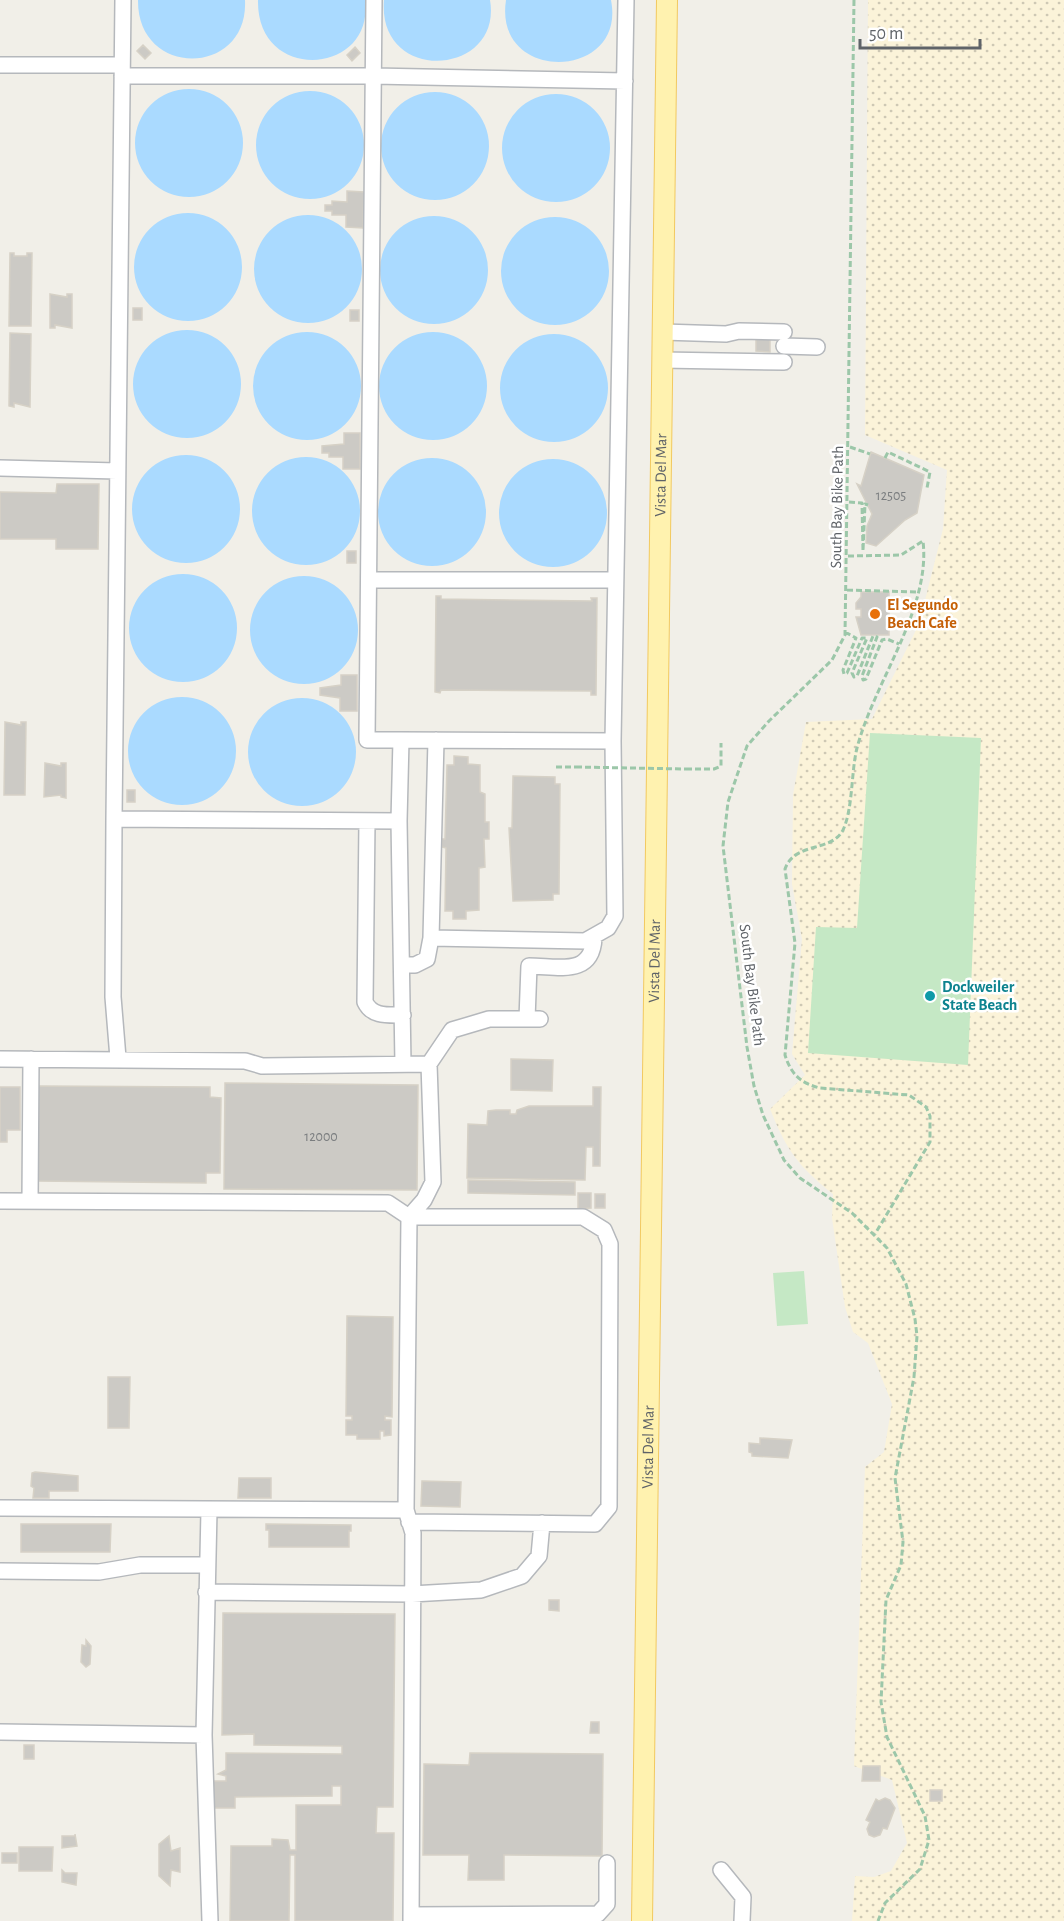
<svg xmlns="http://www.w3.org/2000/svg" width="1064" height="1921" viewBox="0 0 1064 1921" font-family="'Alegreya Sans',sans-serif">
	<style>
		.sand { fill: url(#sand-dots) }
		.pitch { fill: #c5e8c5 }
		.water { fill: #aadaff }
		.building { fill: #cccac5; stroke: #d6d1c6; stroke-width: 1.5 }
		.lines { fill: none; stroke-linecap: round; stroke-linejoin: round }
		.minor-casing { stroke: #b5b8bc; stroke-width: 18 }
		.major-casing { stroke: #f2c960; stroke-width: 22 }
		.path { stroke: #9cc7a9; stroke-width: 3; stroke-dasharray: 6 3; stroke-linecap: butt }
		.minor { stroke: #fff; stroke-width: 15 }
		.major { stroke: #fff2af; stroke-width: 20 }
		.path-bridge { stroke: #9cc7a9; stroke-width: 3; stroke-dasharray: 6 3; stroke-linecap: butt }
		.food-dot { fill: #e8710a; stroke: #fff; stroke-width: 2 }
		.culture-dot { fill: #0f9aa8; stroke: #fff; stroke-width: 2 }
		.labels { text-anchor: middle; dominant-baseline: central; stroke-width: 5; stroke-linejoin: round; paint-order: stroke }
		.number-label { font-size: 14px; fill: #7a7d7f }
		.street-label { font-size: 16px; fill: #5f6368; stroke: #fff }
		.food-label { font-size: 16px; font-weight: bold; fill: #c56008; stroke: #fff; text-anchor: start }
		.culture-label { font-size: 16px; font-weight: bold; fill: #0d838f; stroke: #fff; text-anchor: start }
	</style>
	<defs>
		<pattern id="sand-dots" width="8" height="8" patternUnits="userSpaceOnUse" patternTransform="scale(1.5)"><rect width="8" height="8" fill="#fbf3d9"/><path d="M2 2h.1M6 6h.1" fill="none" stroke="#cec8b4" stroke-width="1.8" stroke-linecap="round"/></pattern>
	</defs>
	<rect width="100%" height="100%" fill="#f1efe8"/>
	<path class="sand" d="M 868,0 L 1064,0 L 1064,1921 L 852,1921 L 855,1876 L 874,1877 L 891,1871 L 907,1843 L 892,1780 L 854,1766 L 865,1467 L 884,1452 L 892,1404 L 868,1343 L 853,1332 L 845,1307 L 832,1218 L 833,1194 C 798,1166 787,1151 770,1109 L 805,1075 L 792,1054 L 802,939 L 792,884 L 793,795 L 806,722 L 872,719 L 919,624 L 943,529 L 947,470 L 865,435 Z"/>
	<path class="pitch" d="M 870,733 L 981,738 L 968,1065 L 808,1053 L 816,927 L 857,928 Z
		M 804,1271 L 808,1324 L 777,1326 L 773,1273 Z"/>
	<path class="water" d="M 138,0 L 245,0 C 249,77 137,79 138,0 Z
		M 258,0 L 365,0 C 375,76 256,84 258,0 Z
		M 384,0 L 490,0 C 503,77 377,85 384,0 Z
		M 506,0 L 611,0 C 627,81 493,84 506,0 Z
		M135 143a54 54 0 1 1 108 0a54 54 0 1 1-108 0Z
		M256 145a54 54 0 1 1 108 0a54 54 0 1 1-108 0Z
		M381 146a54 54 0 1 1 108 0a54 54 0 1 1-108 0Z
		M502 148a54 54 0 1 1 108 0a54 54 0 1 1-108 0Z
		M134 267a54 54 0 1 1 108 0a54 54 0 1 1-108 0Z
		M254 269a54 54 0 1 1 108 0a54 54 0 1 1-108 0Z
		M380 270a54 54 0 1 1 108 0a54 54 0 1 1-108 0Z
		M501 271a54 54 0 1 1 108 0a54 54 0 1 1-108 0Z
		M133 384a54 54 0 1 1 108 0a54 54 0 1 1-108 0Z
		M379 386a54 54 0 1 1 108 0a54 54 0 1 1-108 0Z
		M253 386a54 54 0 1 1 108 0a54 54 0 1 1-108 0Z
		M500 388a54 54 0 1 1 108 0a54 54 0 1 1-108 0Z
		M132 509a54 54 0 1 1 108 0a54 54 0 1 1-108 0Z
		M252 511a54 54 0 1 1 108 0a54 54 0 1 1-108 0Z
		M378 512a54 54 0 1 1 108 0a54 54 0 1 1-108 0Z
		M499 513a54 54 0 1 1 108 0a54 54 0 1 1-108 0Z
		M129 628a54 54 0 1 1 108 0a54 54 0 1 1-108 0Z
		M250 630a54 54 0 1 1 108 0a54 54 0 1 1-108 0Z
		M128 751a54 54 0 1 1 108 0a54 54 0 1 1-108 0Z
		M248 752a54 54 0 1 1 108 0a54 54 0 1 1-108 0Z"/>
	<path class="building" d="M 143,45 L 151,53 L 145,59 L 137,51 Z
		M 355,47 L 360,53 L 352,61 L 347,55 Z
		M 347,191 L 364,192 L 363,228 L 346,227 L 346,215 L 332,215 L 332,211 L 325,211 L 325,205 L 332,205 L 332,201 L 347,202 Z
		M 10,253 L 14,253 L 14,256 L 27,256 L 27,253 L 32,253 L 31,326 L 9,326 Z
		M 50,294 L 67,297 L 67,294 L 72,294 L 72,328 L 55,325 L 55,328 L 50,328 Z
		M 133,308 L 142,308 L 142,320 L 133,320 Z
		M 350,310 L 359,310 L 359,321 L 350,321 Z
		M 10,333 L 31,334 L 30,407 L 14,403 L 14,407 L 9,406 Z
		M 756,337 L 770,337 L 770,352 L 756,351 Z
		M 344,433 L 360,433 L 360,469 L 343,469 L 343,457 L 329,457 L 329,453 L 322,453 L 322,446 L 344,444 Z
		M 871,452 L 924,475 L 917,513 L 905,520 L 876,546 L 866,543 L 867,526 L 872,514 L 857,484 L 861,486 Z
		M 57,484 L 99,484 L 98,549 L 56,549 L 56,539 L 0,539 L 0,492 L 56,493 Z
		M 347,551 L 356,551 L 356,563 L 347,563 Z
		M 861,592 L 889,592 L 889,635 L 861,635 L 856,617 L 861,617 L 861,609 L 856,609 L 856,603 L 861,597 Z
		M 436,596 L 441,596 L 441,599 L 592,601 L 591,598 L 597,598 L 596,695 L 591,695 L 591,691 L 441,690 L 440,693 L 435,692 Z
		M 341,675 L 357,675 L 357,711 L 340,711 L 340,698 L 320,695 L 320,688 L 341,685 Z
		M 5,722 L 21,725 L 21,722 L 26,722 L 25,795 L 4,795 Z
		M 454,756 L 468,757 L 468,764 L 480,765 L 480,792 L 485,794 L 485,822 L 489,822 L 489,839 L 484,839 L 485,867 L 479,868 L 479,910 L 466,911 L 466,919 L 453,919 L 453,911 L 445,911 L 446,848 L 442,847 L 442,839 L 445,839 L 447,765 L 454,765 Z
		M 45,763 L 61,766 L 61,763 L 66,763 L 66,798 L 61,797 L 61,795 L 44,797 Z
		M 513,776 L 555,777 L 555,784 L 560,784 L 559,894 L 553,894 L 553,900 L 513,901 L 509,828 L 512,828 Z
		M 127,790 L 135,790 L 135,802 L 127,802 Z
		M 511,1059 L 553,1060 L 552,1091 L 511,1090 Z
		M 225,1083 L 418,1085 L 417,1190 L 224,1189 Z
		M 38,1086 L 210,1087 L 210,1097 L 221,1098 L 220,1173 L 206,1173 L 206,1183 L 37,1181 Z
		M 0,1087 L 20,1087 L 20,1130 L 7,1130 L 7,1142 L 0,1142 Z
		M 593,1087 L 601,1087 L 600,1166 L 593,1166 L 593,1147 L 586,1147 L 585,1180 L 467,1178 L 468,1124 L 487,1125 L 488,1111 L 496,1110 L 510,1110 L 510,1114 L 516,1114 L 517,1110 L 529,1106 L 593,1106 Z
		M 468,1180 L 575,1182 L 575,1195 L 468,1193 Z
		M 578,1193 L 591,1193 L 591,1208 L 578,1209 Z
		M 595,1194 L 605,1194 L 605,1208 L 595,1208 Z
		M 347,1316 L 393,1317 L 392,1417 L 385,1416 L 385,1420 L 391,1420 L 391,1435 L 384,1436 L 384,1431 L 380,1431 L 380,1439 L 357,1439 L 357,1435 L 346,1435 L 346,1420 L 352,1420 L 352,1416 L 346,1416 Z
		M 108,1377 L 130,1377 L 129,1428 L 108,1428 Z
		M 760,1438 L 792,1440 L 788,1458 L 752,1456 L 752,1453 L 749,1452 L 749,1443 L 760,1444 Z
		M 35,1472 L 78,1476 L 78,1491 L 49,1491 L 49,1498 L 33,1498 L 34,1488 L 31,1486 L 32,1473 Z
		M 239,1478 L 271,1478 L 271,1498 L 238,1498 Z
		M 422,1481 L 461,1482 L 460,1507 L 421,1506 Z
		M 21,1524 L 111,1524 L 110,1552 L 21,1552 Z
		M 266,1524 L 351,1525 L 351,1531 L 349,1531 L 349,1547 L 269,1547 L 269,1530 L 266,1530 Z
		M 549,1600 L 559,1600 L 559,1611 L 549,1610 Z
		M 223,1613 L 395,1614 L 393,1807 L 377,1807 L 376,1833 L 394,1833 L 393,1921 L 295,1921 L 295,1855 L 290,1855 L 289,1921 L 230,1921 L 231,1846 L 272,1846 L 272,1839 L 288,1840 L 290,1850 L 296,1850 L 296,1805 L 341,1805 L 341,1786 L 332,1786 L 332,1796 L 235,1797 L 235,1808 L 214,1808 L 210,1790 L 214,1781 L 226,1781 L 226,1776 L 218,1774 L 226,1770 L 226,1753 L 342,1754 L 342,1746 L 254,1745 L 254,1734 L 222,1735 Z
		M 86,1640 L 91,1646 L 90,1664 L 86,1667 L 81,1662 L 82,1645 L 86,1646 Z
		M 591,1722 L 599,1722 L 599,1733 L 590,1733 Z
		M 24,1745 L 34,1745 L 34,1759 L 24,1759 Z
		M 470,1753 L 603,1754 L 602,1856 L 504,1855 L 504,1880 L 468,1880 L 469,1855 L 423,1855 L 424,1764 L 469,1765 Z
		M 863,1766 L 880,1766 L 880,1781 L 862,1781 Z
		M 930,1790 L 942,1790 L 942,1801 L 930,1801 Z
		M 885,1798 L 890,1800 L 895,1808 L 887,1829 L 883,1828 L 880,1835 L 874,1837 L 869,1835 L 867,1829 L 870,1822 L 866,1820 L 876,1799 L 879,1801 Z
		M 75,1834 L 77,1846 L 62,1848 L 62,1836 L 75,1836 Z
		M 169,1836 L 171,1851 L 180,1848 L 180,1872 L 171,1870 L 170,1886 L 159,1876 L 159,1844 Z
		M 19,1847 L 53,1847 L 52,1871 L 19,1871 Z
		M 2,1853 L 17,1853 L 17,1863 L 2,1863 Z
		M 62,1870 L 65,1873 L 77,1873 L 76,1885 L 62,1882 Z"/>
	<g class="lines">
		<g class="minor-casing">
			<path id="minor" d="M 374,0 L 367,740 L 401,740
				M 0,65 L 122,65
				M 122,76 L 374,76 L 625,81
				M 663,332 L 726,334 L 739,331 L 784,332
				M 784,346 L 817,347
				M 662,360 L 784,362
				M 0,468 L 117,471
				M 370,580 L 615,580
				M 114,819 L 399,821
				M 367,821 L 365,1002 C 372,1017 388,1015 403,1015
				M 431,938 L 436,740
				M 403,965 L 415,965 L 427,959 L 431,938 L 585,941 L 608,928 L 615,916 L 613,741 L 626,0
				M 527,1019 L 529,966 C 558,966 592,977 594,938
				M 118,1058 L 113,997 L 114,819 L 123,0
				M 0,1059 L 245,1061 L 262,1066 L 429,1064
				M 403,1064 L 399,821 L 401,740 L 613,741
				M 0,1201 L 388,1203 L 409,1217 L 583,1217 L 604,1230 L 610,1244 L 609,1507 L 595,1524 L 409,1522
				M 30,1201 L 31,1059
				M 0,1508 L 406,1510
				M 209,1511 L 204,1735 L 210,1921
				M 0,1571 L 99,1572 L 140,1565 L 207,1565
				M 206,1592 L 412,1594 L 481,1590 L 522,1576 L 539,1556 L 542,1523
				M 0,1732 L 204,1735
				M 721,1870 L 743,1897 L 742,1921
				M 411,1915 L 598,1914 L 607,1904 L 607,1863
				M 411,1921 L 413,1533 L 406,1510 L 409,1217 L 424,1200 L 433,1182 L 429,1064 L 452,1030 L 489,1019 L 540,1019"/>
		</g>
		<g class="major-casing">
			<g id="major">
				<path id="s1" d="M 642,1921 L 667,0"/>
			</g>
		</g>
		<path class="path" d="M 854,0 L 845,635 L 832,660 L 769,721 L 747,746 L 728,802 L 723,846 L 747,1047 L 754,1086 L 763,1115 L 784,1160 L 800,1178 L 852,1213 L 887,1248 L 906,1284 L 915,1319 L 917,1336 L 914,1377 L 895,1478 L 903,1542 L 901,1565 L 886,1600 L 881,1702 L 887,1737 L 925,1816 L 929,1840 L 920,1869 L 885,1903 L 878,1921
			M 850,447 L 870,454
			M 885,458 L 888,452 L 930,472 L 927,488
			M 849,502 L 862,503 L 863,551 L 865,504 L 868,505
			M 848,556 L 901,555 L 923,541 C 931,609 874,682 857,748 C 851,772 853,809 843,830 C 831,853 795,841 785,869 L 795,943 L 785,1055 C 791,1074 800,1083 820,1088 L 909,1095 L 926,1107 L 930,1116 L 930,1142 L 875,1234
			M 847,590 L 917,592
			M 845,632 L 856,638 L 843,670 L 844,674 L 847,673 L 862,638 L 867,638 L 852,673 L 854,677 L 857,676 L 873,636 L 877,637 L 862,676 L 863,680 L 866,679 L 882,640 L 887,639 L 899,644
			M 556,767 L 576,767
			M 686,769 L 714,769 L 721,766 L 721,743"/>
		<use href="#minor" class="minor"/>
		<use href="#major" class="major"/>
		<path class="path-bridge" d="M 576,767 L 686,769"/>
	</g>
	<circle class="food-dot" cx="875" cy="614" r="6"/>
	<circle class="culture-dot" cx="930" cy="996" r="6"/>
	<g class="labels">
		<g class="number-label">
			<text x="891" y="496">12505</text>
			<text x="321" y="1137">12000</text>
		</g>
		<g class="street-label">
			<text stroke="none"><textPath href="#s1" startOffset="1446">Vista Del Mar</textPath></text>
			<text transform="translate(837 507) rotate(-89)">South Bay Bike Path</text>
			<text stroke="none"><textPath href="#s1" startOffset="960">Vista Del Mar</textPath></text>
			<text transform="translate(752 985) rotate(83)">South Bay Bike Path</text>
			<text stroke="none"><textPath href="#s1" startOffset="474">Vista Del Mar</textPath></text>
		</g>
		<g class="food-label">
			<text x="887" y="605">El Segundo<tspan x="887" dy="18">Beach Cafe</tspan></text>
		</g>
		<g class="culture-label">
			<text x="942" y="987">Dockweiler<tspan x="942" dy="18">State Beach</tspan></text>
		</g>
	</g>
	<path d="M860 39v9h120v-9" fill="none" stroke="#5f6368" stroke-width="3"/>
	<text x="869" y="39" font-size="18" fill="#5f6368" stroke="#ffffff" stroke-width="4.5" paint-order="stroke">50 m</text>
</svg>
